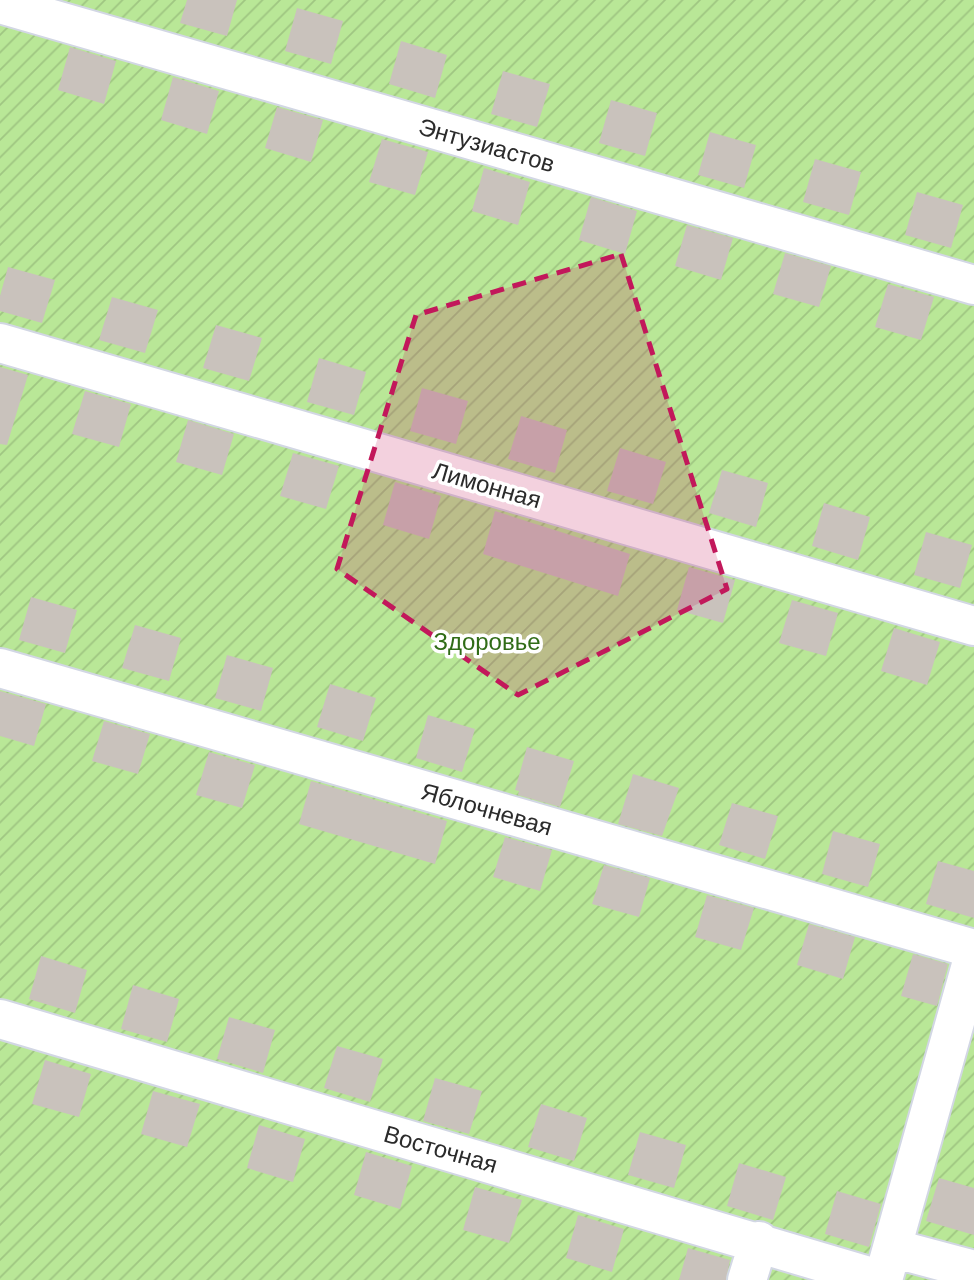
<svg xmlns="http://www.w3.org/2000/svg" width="974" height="1280" viewBox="0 0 974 1280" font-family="Barlow,sans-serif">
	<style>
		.garden { fill: url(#garden-furrows) }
		.building { fill: #c9c2bc }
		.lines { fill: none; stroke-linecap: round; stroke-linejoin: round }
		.minor-casing { stroke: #d2d7e4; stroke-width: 42 }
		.minor { stroke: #fff; stroke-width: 38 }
		.marked { fill: #c2185b; fill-opacity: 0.2; stroke: #c2185b; stroke-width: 5; stroke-dasharray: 14 9; stroke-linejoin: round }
		.labels { text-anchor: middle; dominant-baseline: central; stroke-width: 7; stroke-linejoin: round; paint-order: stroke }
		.street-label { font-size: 24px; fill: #2b2b2b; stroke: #fff }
		.park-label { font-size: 24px; fill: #306c17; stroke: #fff }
	</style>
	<defs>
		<pattern id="garden-furrows" width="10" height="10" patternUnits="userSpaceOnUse" patternTransform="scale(1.75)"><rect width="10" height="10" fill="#b9e797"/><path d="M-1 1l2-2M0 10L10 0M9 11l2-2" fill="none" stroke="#9fc682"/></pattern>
	</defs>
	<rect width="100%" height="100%" fill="#eee5dd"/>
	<path class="garden" d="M 0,0 L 974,0 L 974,1280 L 0,1280 Z"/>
	<path class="building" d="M 187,0 L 237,0 L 227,36 L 180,23 Z
		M 297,8 L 343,21 L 331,64 L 285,51 Z
		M 401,41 L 447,55 L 435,98 L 389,84 Z
		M 70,47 L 116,61 L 104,104 L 58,90 Z
		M 503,71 L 550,84 L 537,127 L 491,114 Z
		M 173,77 L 219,91 L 207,134 L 161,120 Z
		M 611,100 L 657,113 L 645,156 L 599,143 Z
		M 277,107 L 323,120 L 311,162 L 265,148 Z
		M 710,132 L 756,145 L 744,188 L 698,175 Z
		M 382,139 L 428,152 L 415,195 L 369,182 Z
		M 815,159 L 861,172 L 849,215 L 803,202 Z
		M 484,168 L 530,182 L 518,225 L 472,211 Z
		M 917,192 L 963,205 L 951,248 L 905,235 Z
		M 591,197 L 637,211 L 625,254 L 579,240 Z
		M 687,225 L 733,238 L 721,280 L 675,266 Z
		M 785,253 L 831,266 L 819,307 L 773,294 Z
		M 8,267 L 55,280 L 42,323 L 0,311 L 0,296 Z
		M 888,284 L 934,297 L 921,340 L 875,327 Z
		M 112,297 L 158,310 L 145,353 L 99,340 Z
		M 216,325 L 262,338 L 249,381 L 203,368 Z
		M 319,358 L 366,372 L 354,415 L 307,402 Z
		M 0,367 L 28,375 L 7,445 L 0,444 Z
		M 422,388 L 468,401 L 456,444 L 410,431 Z
		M 85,391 L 131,404 L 119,447 L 72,434 Z
		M 521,416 L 567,430 L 555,473 L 508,459 Z
		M 188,420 L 234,434 L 222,475 L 176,462 Z
		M 620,448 L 666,462 L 653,504 L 607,491 Z
		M 293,453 L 339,466 L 326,509 L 280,496 Z
		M 722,470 L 768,483 L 756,527 L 709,513 Z
		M 395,482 L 441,496 L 429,539 L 383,525 Z
		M 824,503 L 870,517 L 858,560 L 812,546 Z
		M 495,511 L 630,554 L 618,596 L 483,554 Z
		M 926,532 L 972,545 L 960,588 L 914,575 Z
		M 689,567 L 735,580 L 723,623 L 677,610 Z
		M 31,597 L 77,610 L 65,653 L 19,640 Z
		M 792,600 L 838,613 L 826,656 L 779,643 Z
		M 135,625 L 181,638 L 169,681 L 122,668 Z
		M 894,628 L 940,642 L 927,685 L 881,671 Z
		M 227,655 L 273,668 L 261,711 L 215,698 Z
		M 330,684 L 376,698 L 363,741 L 317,727 Z
		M 0,691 L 46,704 L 34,746 L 0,736 Z
		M 428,715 L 475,729 L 462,772 L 416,758 Z
		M 104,721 L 150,734 L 138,774 L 92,761 Z
		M 527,747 L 574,761 L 560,807 L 518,795 L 519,791 L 515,790 Z
		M 209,752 L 255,765 L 242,808 L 196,795 Z
		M 633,774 L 679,788 L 662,836 L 618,824 Z
		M 311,781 L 447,821 L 435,864 L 299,824 Z
		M 732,803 L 778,816 L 765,859 L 719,845 Z
		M 833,831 L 880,844 L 868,887 L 822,874 Z
		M 505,837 L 552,850 L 540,891 L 493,877 Z
		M 938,861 L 974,871 L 974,918 L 926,904 Z
		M 604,865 L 650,878 L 639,917 L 592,904 Z
		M 707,895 L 754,908 L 741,950 L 695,937 Z
		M 809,924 L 855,937 L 843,979 L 797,965 Z
		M 913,954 L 948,964 L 937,1006 L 901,996 Z
		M 41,956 L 87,970 L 75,1013 L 29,999 Z
		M 133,985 L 179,999 L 167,1042 L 121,1029 Z
		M 229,1017 L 275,1030 L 263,1073 L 217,1059 Z
		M 337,1046 L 383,1059 L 370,1102 L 324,1088 Z
		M 45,1060 L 91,1074 L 79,1117 L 32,1104 Z
		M 435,1078 L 482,1091 L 469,1134 L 423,1121 Z
		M 153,1091 L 200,1104 L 187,1147 L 141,1134 Z
		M 541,1104 L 587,1118 L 574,1161 L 528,1147 Z
		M 259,1125 L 305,1139 L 293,1182 L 247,1168 Z
		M 640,1132 L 686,1145 L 674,1188 L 628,1175 Z
		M 366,1152 L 412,1166 L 400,1209 L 354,1195 Z
		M 739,1163 L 786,1177 L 773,1220 L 727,1206 Z
		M 939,1178 L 974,1188 L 974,1235 L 926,1221 Z
		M 475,1187 L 522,1200 L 509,1243 L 463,1230 Z
		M 837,1191 L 881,1204 L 869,1247 L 825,1234 Z
		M 578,1215 L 624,1229 L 612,1272 L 566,1258 Z
		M 688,1248 L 730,1260 L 726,1280 L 679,1280 Z"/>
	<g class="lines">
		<g class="minor-casing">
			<path id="minor" d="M 0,4 L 974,285
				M 0,343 L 974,626
				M 0,668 L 974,949
				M 0,1019 L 882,1280
				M 892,1248 L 974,1270
				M 747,1280 L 759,1241
				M 883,1280 L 974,954"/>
		</g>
		<use href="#minor" class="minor"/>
	</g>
	<path class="marked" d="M 621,254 L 727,589 L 518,695 L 337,569 L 416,315 Z"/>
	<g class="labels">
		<g class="street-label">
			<text transform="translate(487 144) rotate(16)">Энтузиастов</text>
			<text transform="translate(487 484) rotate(16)">Лимонная</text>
			<text transform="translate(487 808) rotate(16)">Яблочневая</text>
			<text transform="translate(441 1148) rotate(16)">Восточная</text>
		</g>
		<g class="park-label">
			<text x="487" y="640">Здоровье</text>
		</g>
	</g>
</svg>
